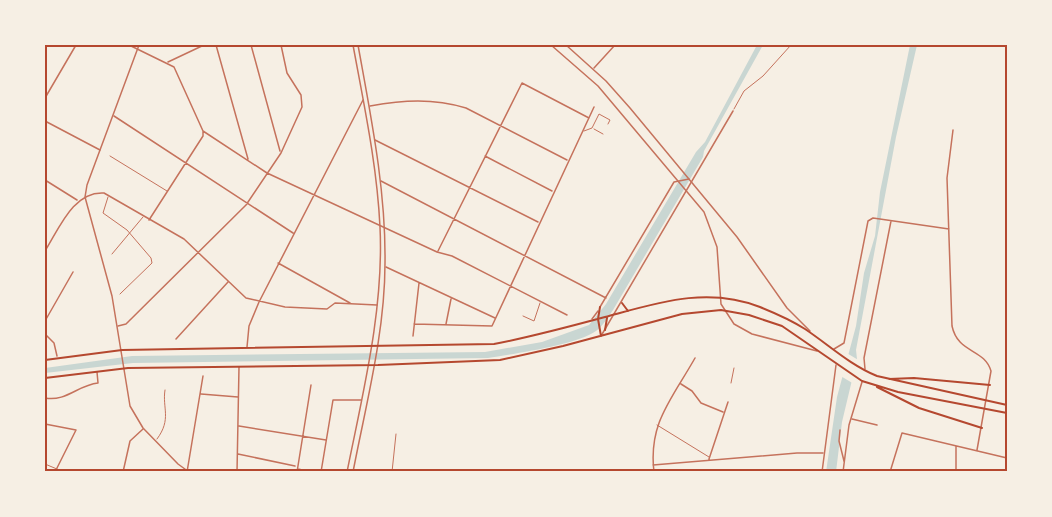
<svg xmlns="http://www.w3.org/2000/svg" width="1052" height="517" viewBox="0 0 1052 517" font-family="Montserrat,sans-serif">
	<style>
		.water { fill: #c9d6d2 }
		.pier { fill: #f6efe4 }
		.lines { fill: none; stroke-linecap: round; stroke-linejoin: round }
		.service { stroke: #c5725c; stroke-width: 1 }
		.minor { stroke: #c5725c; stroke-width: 1.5 }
		.tertiary { stroke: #c5725c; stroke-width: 1.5 }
		.primary { stroke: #b5482f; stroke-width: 2 }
		.neatline { fill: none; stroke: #b5482f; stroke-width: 2 }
	</style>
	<rect width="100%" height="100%" fill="#f6efe4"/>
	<path class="water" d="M 757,45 L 763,45 L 704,151 L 703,157 L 613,310 C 608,317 603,326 596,331 C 576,345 513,354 488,358 L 133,363 L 45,373 L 45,368 L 132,356 L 485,352 L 542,342 L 589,325 L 606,304 L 696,152 L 705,142 Z
		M 910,45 L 917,45 L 896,137 L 856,350 L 857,359 L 842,422 L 836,472 L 826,472 L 837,397 L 856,326 L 864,273 L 875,236 L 880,192 Z"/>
	<path class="pier" d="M 845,352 L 860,361 L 854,384 L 839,375 Z"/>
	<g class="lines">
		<path class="service" d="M 734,109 L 744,91 L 763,76 L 791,45
			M 594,129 L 603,134
			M 584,131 L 592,128 L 599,114 L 610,120 L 608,124
			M 110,156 L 167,191
			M 108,197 L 103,213 L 127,230 L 151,258 L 152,263 L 120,294
			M 112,254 L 143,217
			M 523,316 L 534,321 L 540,303
			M 731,383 L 734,368
			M 657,425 L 709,457
			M 157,439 C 172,419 162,408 165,390
			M 45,464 L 64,472
			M 392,472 L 396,434"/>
		<path class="minor" d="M 129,45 L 174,67 L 203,131 L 203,136 L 149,220
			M 216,45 L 248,159
			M 251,45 L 280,151
			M 168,62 L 204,45
			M 594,68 L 615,45
			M 45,98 L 76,45
			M 370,106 C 403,100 433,98 466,108 L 567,160
			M 114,116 L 293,233
			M 45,121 L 100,150
			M 953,130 L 947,178 L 952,326 C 958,354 984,348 991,371 L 977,450
			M 203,131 L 267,173 L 437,252 L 452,256 L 567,315
			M 375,140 L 538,222
			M 485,156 L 552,191
			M 45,180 L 77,200
			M 381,181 L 606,298
			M 45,251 C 59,229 73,191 104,193 L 184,239 L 246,298 L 285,307 L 327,309 L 335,303 L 377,305
			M 438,251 L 522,83 L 589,118
			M 278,263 L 350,303
			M 386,267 L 495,318
			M 600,307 L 674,182 L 689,179
			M 592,319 L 598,311
			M 45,321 L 73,272
			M 414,324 L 492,326 L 594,107
			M 446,324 L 451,299
			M 118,326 L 126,324 L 246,205 L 281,153 L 302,107 L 301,95 L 287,73 L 281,45
			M 45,334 L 54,343 L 57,356
			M 413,336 L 419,283
			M 601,336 L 733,111
			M 176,339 L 228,282
			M 247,347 L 249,326 L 259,302 L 363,100
			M 834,349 L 844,343 L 868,221 L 873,218 L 949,229
			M 865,369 L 864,358 L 891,221
			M 681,384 L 692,391 L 701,403 L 723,412
			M 201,394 L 238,397
			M 45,398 C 66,402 78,385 98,383 L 97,372
			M 852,419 L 877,425
			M 45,424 L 76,430 L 55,472
			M 239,426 L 326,440
			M 840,430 L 839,441 L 844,461
			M 238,454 L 295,466
			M 709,459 L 728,402
			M 653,465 L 797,453 L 823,453
			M 298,469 L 311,472
			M 123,472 L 130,441 L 143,429
			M 187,472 L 203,376
			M 237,472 L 239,367
			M 297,472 L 311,385
			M 321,472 L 333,400 L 361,400
			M 654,472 C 648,423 672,399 695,358
			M 890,472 L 902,433 L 1007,458
			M 956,472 L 956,446"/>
		<path class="tertiary" d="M 139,45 L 87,185 L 85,197 L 112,296 L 130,406 L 143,428 L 178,464 L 189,472
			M 551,45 L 598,86 L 704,212 L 717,247 L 721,304 L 734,324 L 752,334 L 817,351
			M 566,45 L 606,81 L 630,108 L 737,237 L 787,308 L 810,331
			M 347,472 C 363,392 384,309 380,227 C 377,165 364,105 353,45
			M 353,472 C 366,404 385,333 385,263 C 386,190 371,117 358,45
			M 822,472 L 836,365
			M 843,472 L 849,425 L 862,382"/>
		<path class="primary" d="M 622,303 L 628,311
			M 600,307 L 598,319 L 601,336
			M 605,330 L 607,318
			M 45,360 L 122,350 L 494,344 C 531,337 568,327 605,317 C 657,303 707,286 760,307 C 775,313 791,320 805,329 C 829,345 850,365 877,376 L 1007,405
			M 45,378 L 128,368 L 378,365 L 500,360 L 563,346 L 682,314 L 721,310 L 749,315 L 782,326 L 862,381 L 898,392 L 1007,413
			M 889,379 L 914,378 L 990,385
			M 877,387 L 919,408 L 982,428"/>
	</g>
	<rect width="1052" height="517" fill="none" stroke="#f6efe4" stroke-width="93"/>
	<rect x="46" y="46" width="960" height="424" class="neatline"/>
</svg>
